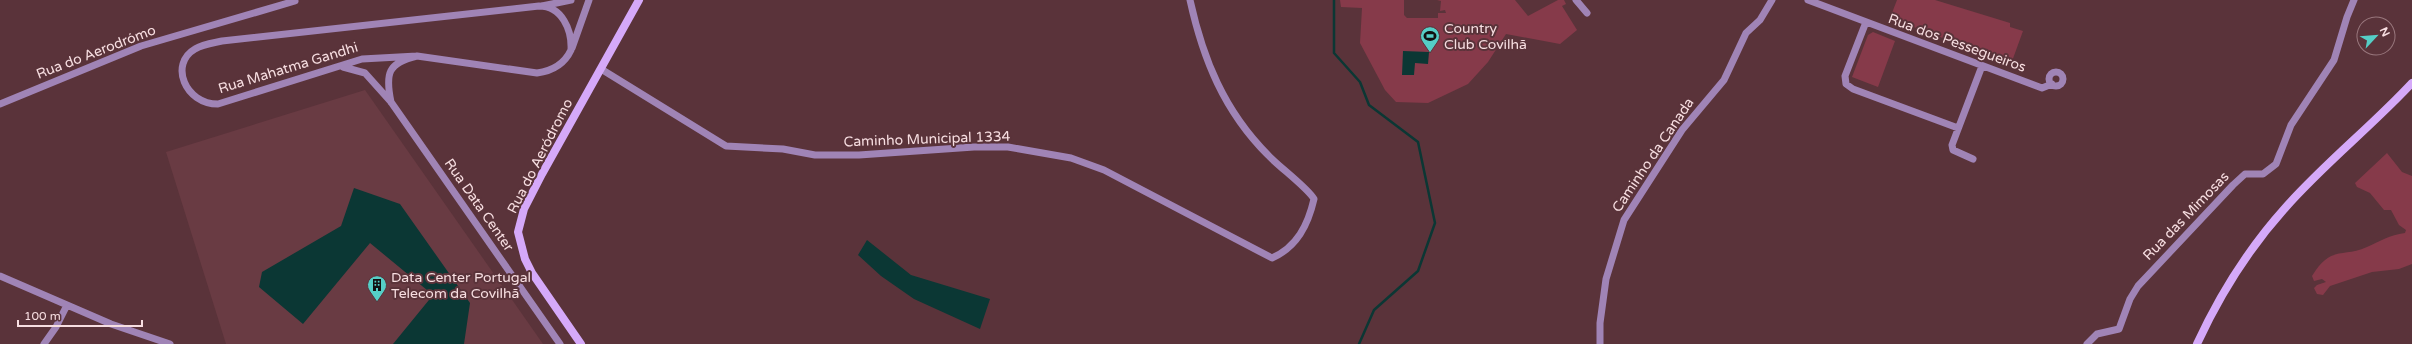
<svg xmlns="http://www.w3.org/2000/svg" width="2412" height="344" viewBox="0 0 2412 344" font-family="'Varela Round',sans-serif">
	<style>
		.built { fill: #693b43 }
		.green { fill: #863a4a }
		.water { fill: #0b3734 }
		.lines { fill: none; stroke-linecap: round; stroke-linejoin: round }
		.stream { stroke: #0b3734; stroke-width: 2.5 }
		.street { stroke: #a084b6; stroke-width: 7 }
		.secondary { stroke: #d5a9f9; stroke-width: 8 }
		.labels { text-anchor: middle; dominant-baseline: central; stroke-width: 4; stroke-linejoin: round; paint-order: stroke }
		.poi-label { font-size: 14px; fill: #f7dee1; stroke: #5a333a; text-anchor: start }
		.street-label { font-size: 14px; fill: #f7dee1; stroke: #5a333a }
	</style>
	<rect width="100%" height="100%" fill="#5a333a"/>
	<path class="built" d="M 365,90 L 543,344 L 226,344 L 166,152 Z"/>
	<path class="green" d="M 1340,0 L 1404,0 L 1404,15 L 1407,18 L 1438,18 L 1438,13 L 1446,13 L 1445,10 L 1440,11 L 1441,1 L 1437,0 L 1515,0 L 1528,16 L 1558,0 L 1564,0 L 1566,4 L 1562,6 L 1577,30 L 1560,44 L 1506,34 L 1488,62 L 1468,84 L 1428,103 L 1396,102 L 1385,90 L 1360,43 L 1362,8 L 1341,7 Z
		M 1897,0 L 1935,0 L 2010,23 L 2010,27 L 2023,31 L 2011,64 L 1890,18 Z
		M 1873,32 L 1895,41 L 1878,87 L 1852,77 L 1868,35 Z
		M 2387,153 L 2402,172 L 2412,176 L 2412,264 L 2399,269 L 2372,272 L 2330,286 L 2323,295 L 2317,294 L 2314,288 L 2317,285 L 2326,282 L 2322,279 L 2314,281 L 2312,276 C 2331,245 2342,258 2367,247 C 2381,241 2389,235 2405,233 L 2406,230 L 2399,225 L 2391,210 L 2384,210 L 2370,193 L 2357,187 L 2355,183 Z"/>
	<path class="water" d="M 1403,51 L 1429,52 L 1428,64 L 1415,63 L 1414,75 L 1402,75 Z
		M 354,188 L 400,204 L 470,303 L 464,344 L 393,344 L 433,295 L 370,243 L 303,324 L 259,287 L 262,272 L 341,226 Z
		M 867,240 L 911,275 L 990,299 L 980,329 L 914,299 L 881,276 L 858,255 Z"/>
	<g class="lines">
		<path class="stream" d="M 1334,0 L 1334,53 L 1360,82 L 1369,105 L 1418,142 L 1435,223 L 1418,271 L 1374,310 L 1359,344"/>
		<path class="street" d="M 1576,0 L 1587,13
			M 1808,0 L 2042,88 L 2052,84
			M 542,6 L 571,0
			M 1866,22 L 1845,76 L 1846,84 L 1853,89 L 1958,128
			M 572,48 L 589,0
			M 343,67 L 365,73 L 391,102 L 560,344
			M 601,69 L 726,146 L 783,149 L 815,155 L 859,155 L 974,147 L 1008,147 L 1071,158 L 1104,170 L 1272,258 C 1297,247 1308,225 1314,199 C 1308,188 1278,166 1268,155 C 1224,111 1203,59 1190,0
			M2049 79a7 7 0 1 1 14 0a7 7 0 1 1-14 0Z
			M 391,102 C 385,73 388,63 417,56 L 537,73 C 552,71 564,65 571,50 C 572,30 562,6 539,6 L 222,41 C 213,43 203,44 195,49 C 169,64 185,104 218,104 L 362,59 L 417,56
			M 0,104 L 141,46 L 295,1
			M 1973,159 L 1953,150 L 1952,145 L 1982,66
			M 0,276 L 111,324 L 170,344
			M 44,344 L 56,327 L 67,305
			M 1600,344 L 1600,323 L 1606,279 L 1624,220 L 1682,130 L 1724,80 L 1746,33 L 1760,20 L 1772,0
			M 2087,344 L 2097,334 L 2119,329 L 2130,299 L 2138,286 L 2233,185 L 2245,174 L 2263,174 L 2276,164 L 2291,125 L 2334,60 L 2347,17 L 2354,0"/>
		<path class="secondary" d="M 581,344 L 532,273 L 525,259 L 518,232 L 524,209 L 542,174 L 639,0
			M 2197,344 C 2220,294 2249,248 2286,207 C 2325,163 2372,126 2412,83"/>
	</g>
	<defs>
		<g id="stadium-pin" transform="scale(1)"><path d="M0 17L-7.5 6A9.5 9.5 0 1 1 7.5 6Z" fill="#55cec6" stroke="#5a333a"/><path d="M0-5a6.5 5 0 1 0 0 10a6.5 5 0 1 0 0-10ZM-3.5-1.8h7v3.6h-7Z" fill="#111"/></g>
		<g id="building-pin" transform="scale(1)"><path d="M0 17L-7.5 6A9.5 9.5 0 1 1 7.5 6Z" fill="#55cec6" stroke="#5a333a"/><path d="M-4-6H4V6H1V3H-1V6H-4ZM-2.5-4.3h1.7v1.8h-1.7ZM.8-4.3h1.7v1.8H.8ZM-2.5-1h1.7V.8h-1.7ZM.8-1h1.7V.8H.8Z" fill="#111"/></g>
	</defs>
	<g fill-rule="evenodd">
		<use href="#stadium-pin" x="1430" y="36"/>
		<use href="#building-pin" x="377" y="285"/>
	</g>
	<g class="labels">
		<g class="poi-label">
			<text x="1444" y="28">Country<tspan x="1444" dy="16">Club Covilhã</tspan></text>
			<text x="391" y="277">Data Center Portugal<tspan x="391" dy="16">Telecom da Covilhã</tspan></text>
		</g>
		<g class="street-label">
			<text transform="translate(1957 43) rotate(20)">Rua dos Pessegueiros</text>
			<text transform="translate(96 52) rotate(-21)">Rua do Aerodrómo</text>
			<text transform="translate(288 68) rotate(-17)">Rua Mahatma Gandhi</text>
			<text transform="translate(927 139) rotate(-2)">Caminho Municipal 1334</text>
			<text transform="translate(1653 155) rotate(-56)">Caminho da Canada</text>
			<text transform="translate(540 156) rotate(-63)">Rua do Aeródromo</text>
			<text transform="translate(479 205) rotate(55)">Rua Data Center</text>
			<text transform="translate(2186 216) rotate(-46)">Rua das Mimosas</text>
		</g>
	</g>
	<g transform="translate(2376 36) rotate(64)"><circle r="19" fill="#5a333a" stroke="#99777d"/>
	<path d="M0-3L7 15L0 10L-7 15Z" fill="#55cec6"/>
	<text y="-6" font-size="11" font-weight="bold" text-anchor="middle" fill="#f7dee1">N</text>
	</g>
	<path d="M18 320v6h124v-6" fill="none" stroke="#f7dee1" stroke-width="2"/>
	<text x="24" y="320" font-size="12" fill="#f7dee1" stroke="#5a333a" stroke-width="3" paint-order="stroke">100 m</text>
</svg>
